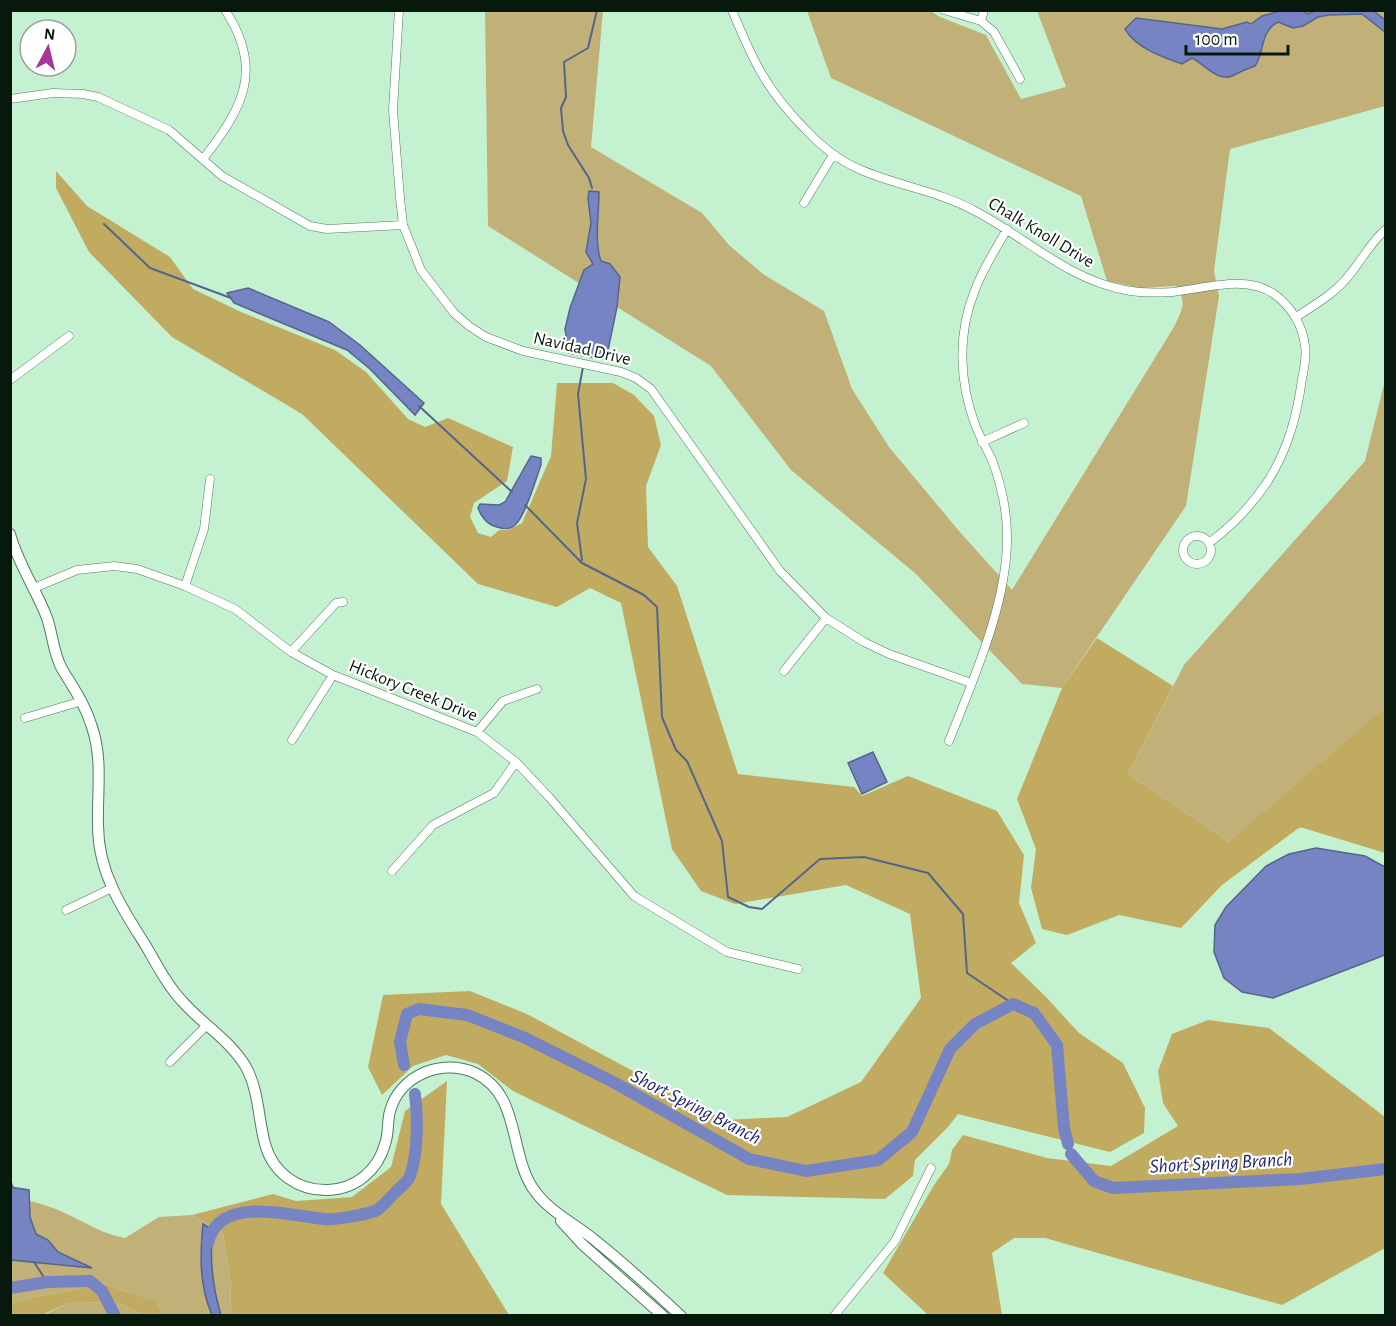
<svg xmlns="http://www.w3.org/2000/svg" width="1396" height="1326" viewBox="0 0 1396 1326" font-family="'Alegreya Sans',sans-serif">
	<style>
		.green { fill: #c1b178 }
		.forest { fill: #c0ab61 }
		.water { fill: #7784c4; stroke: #55648d; stroke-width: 1.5 }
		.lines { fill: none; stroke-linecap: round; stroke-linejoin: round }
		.stream { stroke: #55648d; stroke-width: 2 }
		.river { stroke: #7784c4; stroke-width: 12 }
		.street-casing { stroke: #507b5e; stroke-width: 9 }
		.secondary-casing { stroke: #507b5e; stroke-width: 12 }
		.street { stroke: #fff; stroke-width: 8 }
		.secondary { stroke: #fff; stroke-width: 10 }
		.labels { text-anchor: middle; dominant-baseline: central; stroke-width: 4.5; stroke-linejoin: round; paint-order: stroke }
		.street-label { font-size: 18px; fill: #07180d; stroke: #fff }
		.water-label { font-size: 20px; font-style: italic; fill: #242873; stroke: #fff }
	</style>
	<rect width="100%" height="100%" fill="#c4f2d1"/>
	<path class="green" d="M 485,11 L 603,11 L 591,147 L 702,213 L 729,245 L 763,274 L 824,311 L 852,389 L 889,447 L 959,531 L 1012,590 L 1174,327 C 1181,311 1188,303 1176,286 L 1141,288 L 1107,281 L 1081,196 L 831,78 L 807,11 L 931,11 L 940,17 L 986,35 L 1021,99 L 1066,87 L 1037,11 L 1385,11 L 1385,106 L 1230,149 L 1214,271 L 1219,296 L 1186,506 L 1062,688 L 1022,684 L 916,574 L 791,470 L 711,366 L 488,226 Z
		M 1385,380 L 1385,831 L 1372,813 L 1229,842 L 1128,774 L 1184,665 L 1365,461 Z
		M 11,1197 C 30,1200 51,1206 69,1215 C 90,1225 101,1233 125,1238 L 159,1217 L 192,1215 L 223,1233 L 230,1275 L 231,1315 L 163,1315 L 157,1301 L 103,1284 L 11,1302 Z
		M 115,1302 L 144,1315 L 42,1316 L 68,1303 Z"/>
	<path class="forest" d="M 56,171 L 87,206 L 170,257 L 193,289 L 241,312 L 335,350 L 366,372 L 408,419 L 425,427 L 448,418 L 513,447 L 507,481 L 474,503 L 470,517 L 478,533 L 491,537 L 499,530 L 508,530 L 522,523 L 551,456 L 557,383 L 613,383 L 634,395 L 654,416 L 661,445 L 646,486 L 648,547 L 677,586 L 738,774 L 854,787 L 862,796 L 908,776 L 997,811 L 1024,855 L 1019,903 L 1036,943 L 1011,963 L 1046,997 L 1079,1033 L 1123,1063 L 1145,1108 L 1144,1133 L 1110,1152 L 958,1114 L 948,1127 L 915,1160 L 913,1176 L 885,1199 L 727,1195 L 513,1091 L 478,1064 L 446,1055 L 413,1066 L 382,1095 L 368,1067 L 383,995 L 470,991 L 527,1014 L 724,1120 L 787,1117 L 861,1082 L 921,998 L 910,914 L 846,885 L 735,904 L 701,891 L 672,849 L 621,603 L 590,588 L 557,607 L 478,584 L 302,414 L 172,337 L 89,252 L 56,188 Z
		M 1097,638 L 1173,686 L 1128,774 L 1229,842 L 1385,708 L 1385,853 L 1300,827 L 1222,885 L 1181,928 L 1119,915 L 1067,935 L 1042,929 L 1031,888 L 1036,849 L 1017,799 L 1062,688 Z
		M 1208,1020 L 1269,1028 L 1385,1117 L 1385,1248 L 1282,1305 L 1045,1238 L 1014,1238 L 992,1253 L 1002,1315 L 928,1315 L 883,1273 L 934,1185 L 949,1164 L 952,1150 L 963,1135 L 1047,1158 L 1111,1166 L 1178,1126 L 1163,1103 L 1158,1071 L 1172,1034 Z
		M 447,1081 L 441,1204 L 509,1315 L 231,1315 L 230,1275 L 223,1233 L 192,1215 L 273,1194 L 296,1201 L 352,1197 L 391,1167 L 405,1111 Z
		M 103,1284 L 157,1301 L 163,1315 L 144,1315 L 115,1302 L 68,1303 L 42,1315 L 11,1315 L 11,1302 Z"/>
	<path class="water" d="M 1284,10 L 1303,11 L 1308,14 L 1315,11 L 1374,11 L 1385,20 L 1385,32 L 1362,14 L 1329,15 L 1318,17 L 1303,26 L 1293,28 L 1278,22 C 1260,31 1265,51 1255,66 C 1246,69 1240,72 1232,76 C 1218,82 1204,64 1192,58 L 1182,64 C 1162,57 1136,48 1125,29 L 1136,18 L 1222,29 L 1247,22 L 1251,24 L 1262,16 Z
		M 589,191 L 599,192 C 599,213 594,242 601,261 L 610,264 L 620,277 L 617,307 L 606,360 L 569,353 L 565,329 L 570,308 L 584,270 L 593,264 L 586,252 L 591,223 L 588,198 Z
		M 248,288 L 329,322 L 360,345 L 424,403 L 415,415 L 370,369 L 347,350 L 234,303 L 227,293 Z
		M 531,456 L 541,458 L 541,465 C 536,478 525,517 515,525 C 510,530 503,529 497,527 C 488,525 481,517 478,508 L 480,504 L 499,505 L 505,502 Z
		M 873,752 L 887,782 L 862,794 L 848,763 Z
		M 1316,848 L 1365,856 L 1385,867 L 1385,955 L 1273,998 L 1242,992 L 1224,978 L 1214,952 L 1215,925 L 1226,907 L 1266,866 L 1289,854 Z
		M 10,1187 L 29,1190 L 30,1217 L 36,1234 L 48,1240 L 58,1252 L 92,1268 L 11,1260 Z
		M 203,1224 L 213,1230 C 209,1257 213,1289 221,1315 L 212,1315 C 199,1285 200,1256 203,1224 Z"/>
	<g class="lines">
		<path class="stream" d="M 592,188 L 589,178 L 568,145 L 563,131 L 561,108 L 566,97 L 564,62 L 588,48 L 597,10
			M 104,224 L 150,268 L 231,298
			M 419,406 L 512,492
			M 525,505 L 582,563 L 644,595 L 657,607 L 662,717 L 676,750 L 687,761 L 722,841 L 728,897 L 749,907 L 762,909 L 820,859 L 864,857 L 928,873 L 963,914 L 967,973 L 1013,1004
			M 582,560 L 577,523 L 586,479 L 578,394 L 583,367
			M 10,1180 L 13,1188
			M 34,1262 L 47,1282"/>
		<path class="river" d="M 404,1065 L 400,1042 L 407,1014 L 419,1009 L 467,1015 L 523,1037 L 615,1083 L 749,1159 L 806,1171 L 878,1160 L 912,1132 L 950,1049 L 975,1024 L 1013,1004 L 1034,1013 L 1057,1045 L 1064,1128 L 1068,1144
			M 1071,1154 L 1094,1181 L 1113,1188 L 1300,1179 L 1386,1169
			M 208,1243 C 219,1194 289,1216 325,1219 C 335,1220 364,1215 375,1211 C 382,1208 389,1198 395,1193 C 399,1188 408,1182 410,1176 C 418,1154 418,1117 415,1094
			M 10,1288 L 47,1282 L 90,1281 L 102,1291 L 115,1316"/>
		<g class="street-casing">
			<path id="street" d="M 399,10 L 393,110 L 400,198 L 403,225 L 421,270 L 454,313 L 469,326 L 486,337 L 523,351 L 621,372 L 636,378 L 651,389 L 780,571 L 826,618 L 864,642 L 889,654 L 971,683
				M 732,10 C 753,61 767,91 806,130 C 822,147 838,160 859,169 C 897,186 939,191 975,211 C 1025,237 1069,280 1125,290 C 1141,293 1157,293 1172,292 C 1204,289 1245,274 1274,294 C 1291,306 1303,326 1305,346 C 1307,357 1304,368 1302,379 C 1297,416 1288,449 1268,481 C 1252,505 1232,526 1209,543
				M 944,10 L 981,21 L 994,32 L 1020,79
				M 981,21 L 984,10
				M 10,99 L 53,93 L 83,94 L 98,97 L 169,130 L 222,176 L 310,226 L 327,229 L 403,225
				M 203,159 C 242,109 265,70 225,10
				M 804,203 L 833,155
				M 1296,317 C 1316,304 1336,293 1351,273 C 1363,258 1371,242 1386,229
				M 10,380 L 69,336
				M 982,442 L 1024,423
				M1183 550a14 14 0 1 1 28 0a14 14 0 1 1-28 0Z
				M 185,586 L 204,529 L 210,479
				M 34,588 L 77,570 L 114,566 L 137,569 L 185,586 L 235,609 L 291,652 L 333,675 L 477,732 L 516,762 L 549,797 L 634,896 L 727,952 L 798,969
				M 291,652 L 336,603 L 343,602
				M 784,671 L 826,618
				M 25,718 L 82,701
				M 477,732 L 503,701 L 537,689
				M 292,740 L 333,675
				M 949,741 C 973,680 1008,602 1007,536 C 1007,510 1001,484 992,460 C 987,449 981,439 976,427 C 959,383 957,334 975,290 C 983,268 996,249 1007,229
				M 392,871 L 433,825 L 494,793 L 516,762
				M 66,910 L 112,888
				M 170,1062 L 207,1025
				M 834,1316 L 895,1241 L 931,1168"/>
		</g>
		<g class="secondary-casing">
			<path id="secondary" d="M 10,534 C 18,564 36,589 47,618 C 53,635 53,653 62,669 C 74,689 85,704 92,727 C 103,760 97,792 98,825 C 98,846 104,870 113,889 C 122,909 134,927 146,946 C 157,965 167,985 182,1001 C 202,1024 230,1040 246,1067 C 259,1091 258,1118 265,1144 C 273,1173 298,1191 328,1190 C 356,1189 378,1170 385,1144 C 389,1133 387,1122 390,1111 C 400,1075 442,1058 475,1073 C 520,1094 509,1150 532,1187 C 548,1212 575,1223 597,1242 C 626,1265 654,1291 681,1316
				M 561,1221 L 582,1244 L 663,1316"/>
		</g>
		<use href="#street" class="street"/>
		<use href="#secondary" class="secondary"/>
	</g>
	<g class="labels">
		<g class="street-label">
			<text transform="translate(1041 233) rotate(31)">Chalk Knoll Drive</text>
			<text transform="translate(582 349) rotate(13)">Navidad Drive</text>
			<text transform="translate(413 691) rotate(22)">Hickory Creek Drive</text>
		</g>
		<g class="water-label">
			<text transform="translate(696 1107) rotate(27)">Short Spring Branch</text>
			<text transform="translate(1221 1163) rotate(-3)">Short Spring Branch</text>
		</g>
	</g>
	<rect width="1396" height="1326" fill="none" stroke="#07180d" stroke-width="24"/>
	<g transform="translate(48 48) rotate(7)"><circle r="28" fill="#ffffff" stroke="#9ca39e" stroke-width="1.5"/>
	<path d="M0-4.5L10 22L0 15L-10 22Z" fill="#a53694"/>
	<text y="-9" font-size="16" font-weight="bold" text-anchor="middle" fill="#07180d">N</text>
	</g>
	<path d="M1186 45v9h102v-9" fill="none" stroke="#07180d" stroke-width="3"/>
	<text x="1195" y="45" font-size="18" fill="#07180d" stroke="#ffffff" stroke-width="4.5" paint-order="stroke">100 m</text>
</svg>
